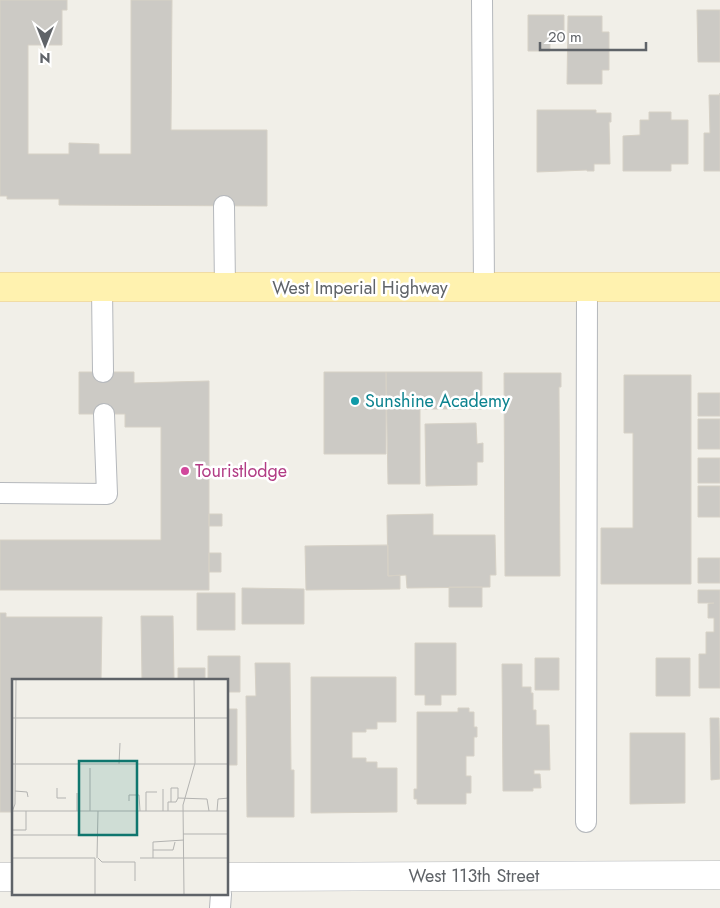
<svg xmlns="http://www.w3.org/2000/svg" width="720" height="908" viewBox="0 0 720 908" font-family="Jost,sans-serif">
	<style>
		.building { fill: #cccac5; stroke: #d6d1c6 }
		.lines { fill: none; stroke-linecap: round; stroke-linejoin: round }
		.service-casing { stroke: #b5b8bc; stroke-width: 22 }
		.minor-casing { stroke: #b5b8bc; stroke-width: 29 }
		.primary-casing { stroke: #f2c960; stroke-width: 29 }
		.service { stroke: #fff; stroke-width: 20 }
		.minor { stroke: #fff; stroke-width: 28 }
		.primary { stroke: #fff2af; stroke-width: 28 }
		.culture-dot { fill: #0f9aa8; stroke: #fff; stroke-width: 2 }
		.hotel-dot { fill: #d1479c; stroke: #fff; stroke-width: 2 }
		.labels { text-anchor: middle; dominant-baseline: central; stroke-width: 5; stroke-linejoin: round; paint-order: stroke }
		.street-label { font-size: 18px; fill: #5f6368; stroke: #fff }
		.culture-label { font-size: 18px; fill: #0d838f; stroke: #fff; text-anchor: start }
		.hotel-label { font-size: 18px; fill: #b23c85; stroke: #fff; text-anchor: start }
		.inset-road { fill: none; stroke: #b3b3b1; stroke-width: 1 }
		.view { fill: #0f766e; fill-opacity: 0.15; stroke: #0f766e; stroke-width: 2.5 }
		.inset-edge { fill: none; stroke: #5f6368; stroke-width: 2.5 }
	</style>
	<rect width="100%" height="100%" fill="#f1efe8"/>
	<path class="building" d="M 0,0 L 67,0 L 67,10 L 62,10 L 62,45 L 28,45 L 28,154 L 69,154 L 69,143 L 99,144 L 99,154 L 131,154 L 131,0 L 172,0 L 171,130 L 267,130 L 267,206 L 59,205 L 59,199 L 7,199 L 7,196 L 0,196 Z
		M 697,10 L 720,10 L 720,62 L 698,62 Z
		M 528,15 L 564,15 L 564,39 L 550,39 L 550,51 L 528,51 Z
		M 568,16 L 602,16 L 602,32 L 609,32 L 609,70 L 602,70 L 602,84 L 567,84 Z
		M 720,93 L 720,171 L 704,171 L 704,133 L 710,133 L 709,95 L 720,95 Z
		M 537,110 L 596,110 L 596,113 L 611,113 L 611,122 L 609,122 L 610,164 L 594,164 L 594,171 L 587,171 L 587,170 L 537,172 Z
		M 649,112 L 671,112 L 671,120 L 688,120 L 688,164 L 671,164 L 671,171 L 623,171 L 623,136 L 640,135 L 640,120 L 649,120 Z
		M 79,372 L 134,372 L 134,383 L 209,381 L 209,590 L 0,590 L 0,540 L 161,540 L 161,427 L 125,427 L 125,414 L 79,414 Z
		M 324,372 L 386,372 L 386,454 L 324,454 Z
		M 386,372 L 482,372 L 482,409 L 420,409 L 420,484 L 388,484 Z
		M 504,373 L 561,373 L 561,387 L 559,387 L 560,576 L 505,576 Z
		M 624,375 L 691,375 L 691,584 L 601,584 L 601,528 L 633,528 L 633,433 L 624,433 Z
		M 698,393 L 720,393 L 720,416 L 698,416 Z
		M 698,419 L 720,419 L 720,449 L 698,449 Z
		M 476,423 L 477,444 L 483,443 L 483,462 L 477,462 L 477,485 L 426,486 L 425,424 Z
		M 698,458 L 720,458 L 720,483 L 698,483 Z
		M 698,486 L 720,486 L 720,517 L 698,517 Z
		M 209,514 L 222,514 L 222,526 L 209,526 Z
		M 433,514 L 433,535 L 495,535 L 496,575 L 490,575 L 490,587 L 407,588 L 406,575 L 388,576 L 387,515 Z
		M 388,545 L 388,576 L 400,575 L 400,589 L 306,590 L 305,546 Z
		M 209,553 L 221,553 L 221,572 L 209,572 Z
		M 698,558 L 720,558 L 720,583 L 698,583 Z
		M 449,587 L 482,587 L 482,607 L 449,607 Z
		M 242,588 L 304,589 L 304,624 L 242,624 Z
		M 698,590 L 720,590 L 720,688 L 699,688 L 699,654 L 706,654 L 706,632 L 714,632 L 714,618 L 708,618 L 708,604 L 714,603 L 698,603 Z
		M 197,593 L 235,593 L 235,630 L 197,630 Z
		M 0,613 L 6,613 L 6,617 L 102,617 L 101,680 L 14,680 L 14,812 L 0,812 Z
		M 141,616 L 173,616 L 174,680 L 142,680 Z
		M 415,643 L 456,643 L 456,695 L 441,695 L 441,705 L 425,705 L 425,695 L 415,695 Z
		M 208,656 L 240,656 L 240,692 L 228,692 L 228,680 L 208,680 Z
		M 535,658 L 559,658 L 559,690 L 535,690 Z
		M 656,658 L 690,658 L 690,696 L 656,696 Z
		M 255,663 L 290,663 L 291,770 L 294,770 L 294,817 L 247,817 L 246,696 L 256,696 Z
		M 502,664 L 522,664 L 522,687 L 531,687 L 531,693 L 533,693 L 533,710 L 536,710 L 536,725 L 549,725 L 550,770 L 534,770 L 534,774 L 540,774 L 541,788 L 533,788 L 533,791 L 503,791 Z
		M 178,668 L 205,668 L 205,680 L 178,680 Z
		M 311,677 L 396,677 L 396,722 L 377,722 L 377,729 L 366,729 L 366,732 L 352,732 L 352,758 L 366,758 L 366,762 L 377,762 L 377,768 L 397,768 L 397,812 L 311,813 Z
		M 458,708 L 469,708 L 469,712 L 474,712 L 474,727 L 477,727 L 477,737 L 474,737 L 474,756 L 466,756 L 466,776 L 471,776 L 471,793 L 466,793 L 466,804 L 417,804 L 417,799 L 414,799 L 414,789 L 417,789 L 417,712 L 458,712 Z
		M 228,709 L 237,709 L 237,765 L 228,765 Z
		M 710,718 L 719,718 L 720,779 L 711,780 Z
		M 630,733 L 685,733 L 685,803 L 630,804 Z"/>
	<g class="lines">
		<g class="service-casing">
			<path id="service" d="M 482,0 L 484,287
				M 224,206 L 225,288
				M 102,288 L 103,372
				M 0,493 L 107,494 L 104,414
				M 586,822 L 587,287
				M 220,908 L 221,894"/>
		</g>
		<g class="minor-casing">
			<path id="minor" d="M 0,877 L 14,877
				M 228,877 L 720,875"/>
		</g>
		<g class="primary-casing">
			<path id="primary" d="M 0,287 L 720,287"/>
		</g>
		<use href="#service" class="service"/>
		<use href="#minor" class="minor"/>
		<use href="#primary" class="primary"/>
	</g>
	<circle class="culture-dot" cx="355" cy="401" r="5"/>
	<circle class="hotel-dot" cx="185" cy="471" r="5"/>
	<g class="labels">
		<g class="street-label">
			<text x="360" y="288">West Imperial Highway</text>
			<text x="474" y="876">West 113th Street</text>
		</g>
		<g class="culture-label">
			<text x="365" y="401">Sunshine Academy</text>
		</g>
		<g class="hotel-label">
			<text x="195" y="471">Touristlodge</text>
		</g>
	</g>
	<g transform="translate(12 679)">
		<rect width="216" height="216" fill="#f1efe8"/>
		<path class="inset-road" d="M 0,39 L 217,39M 0,85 L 217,85M 107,85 L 108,64M 45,109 L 45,119 L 54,119M 3,112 L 15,113 L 16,118M 65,114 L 65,132M 117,122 L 117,116 L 127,116 L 128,132M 159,123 L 159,109 L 166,109 L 166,119M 0,132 L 217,132M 78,132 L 78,89M 134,132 L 134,113 L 145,113M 151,132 L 151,110M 156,132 L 156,123 L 164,123 L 166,119 L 195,120 L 197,132M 205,132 L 206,120 L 217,119M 0,133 L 3,125 L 4,0M 0,151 L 14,151 L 14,132M 171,155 L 217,155M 0,156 L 82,156M 141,171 L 161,171 L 163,163M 0,179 L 83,179M 83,179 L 83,216M 85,179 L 86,132M 86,179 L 90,183 L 123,183 L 123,202M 128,179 L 217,179M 141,179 L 141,163 L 172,161M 172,216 L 171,126 L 183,84 L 182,0"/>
		<path class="view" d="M 67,82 L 125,82 L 125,156 L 67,156 Z"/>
		<rect width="216" height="216" class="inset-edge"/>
	</g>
	<g transform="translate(45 45) rotate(180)" stroke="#ffffff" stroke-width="4" paint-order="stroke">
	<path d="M0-4L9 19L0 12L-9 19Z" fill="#5f6368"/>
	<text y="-8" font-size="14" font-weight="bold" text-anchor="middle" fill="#5f6368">N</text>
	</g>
	<path d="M540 42v8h106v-8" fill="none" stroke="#5f6368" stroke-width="2.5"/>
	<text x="548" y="42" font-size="15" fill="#5f6368" stroke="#ffffff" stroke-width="4" paint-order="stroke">20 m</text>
</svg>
